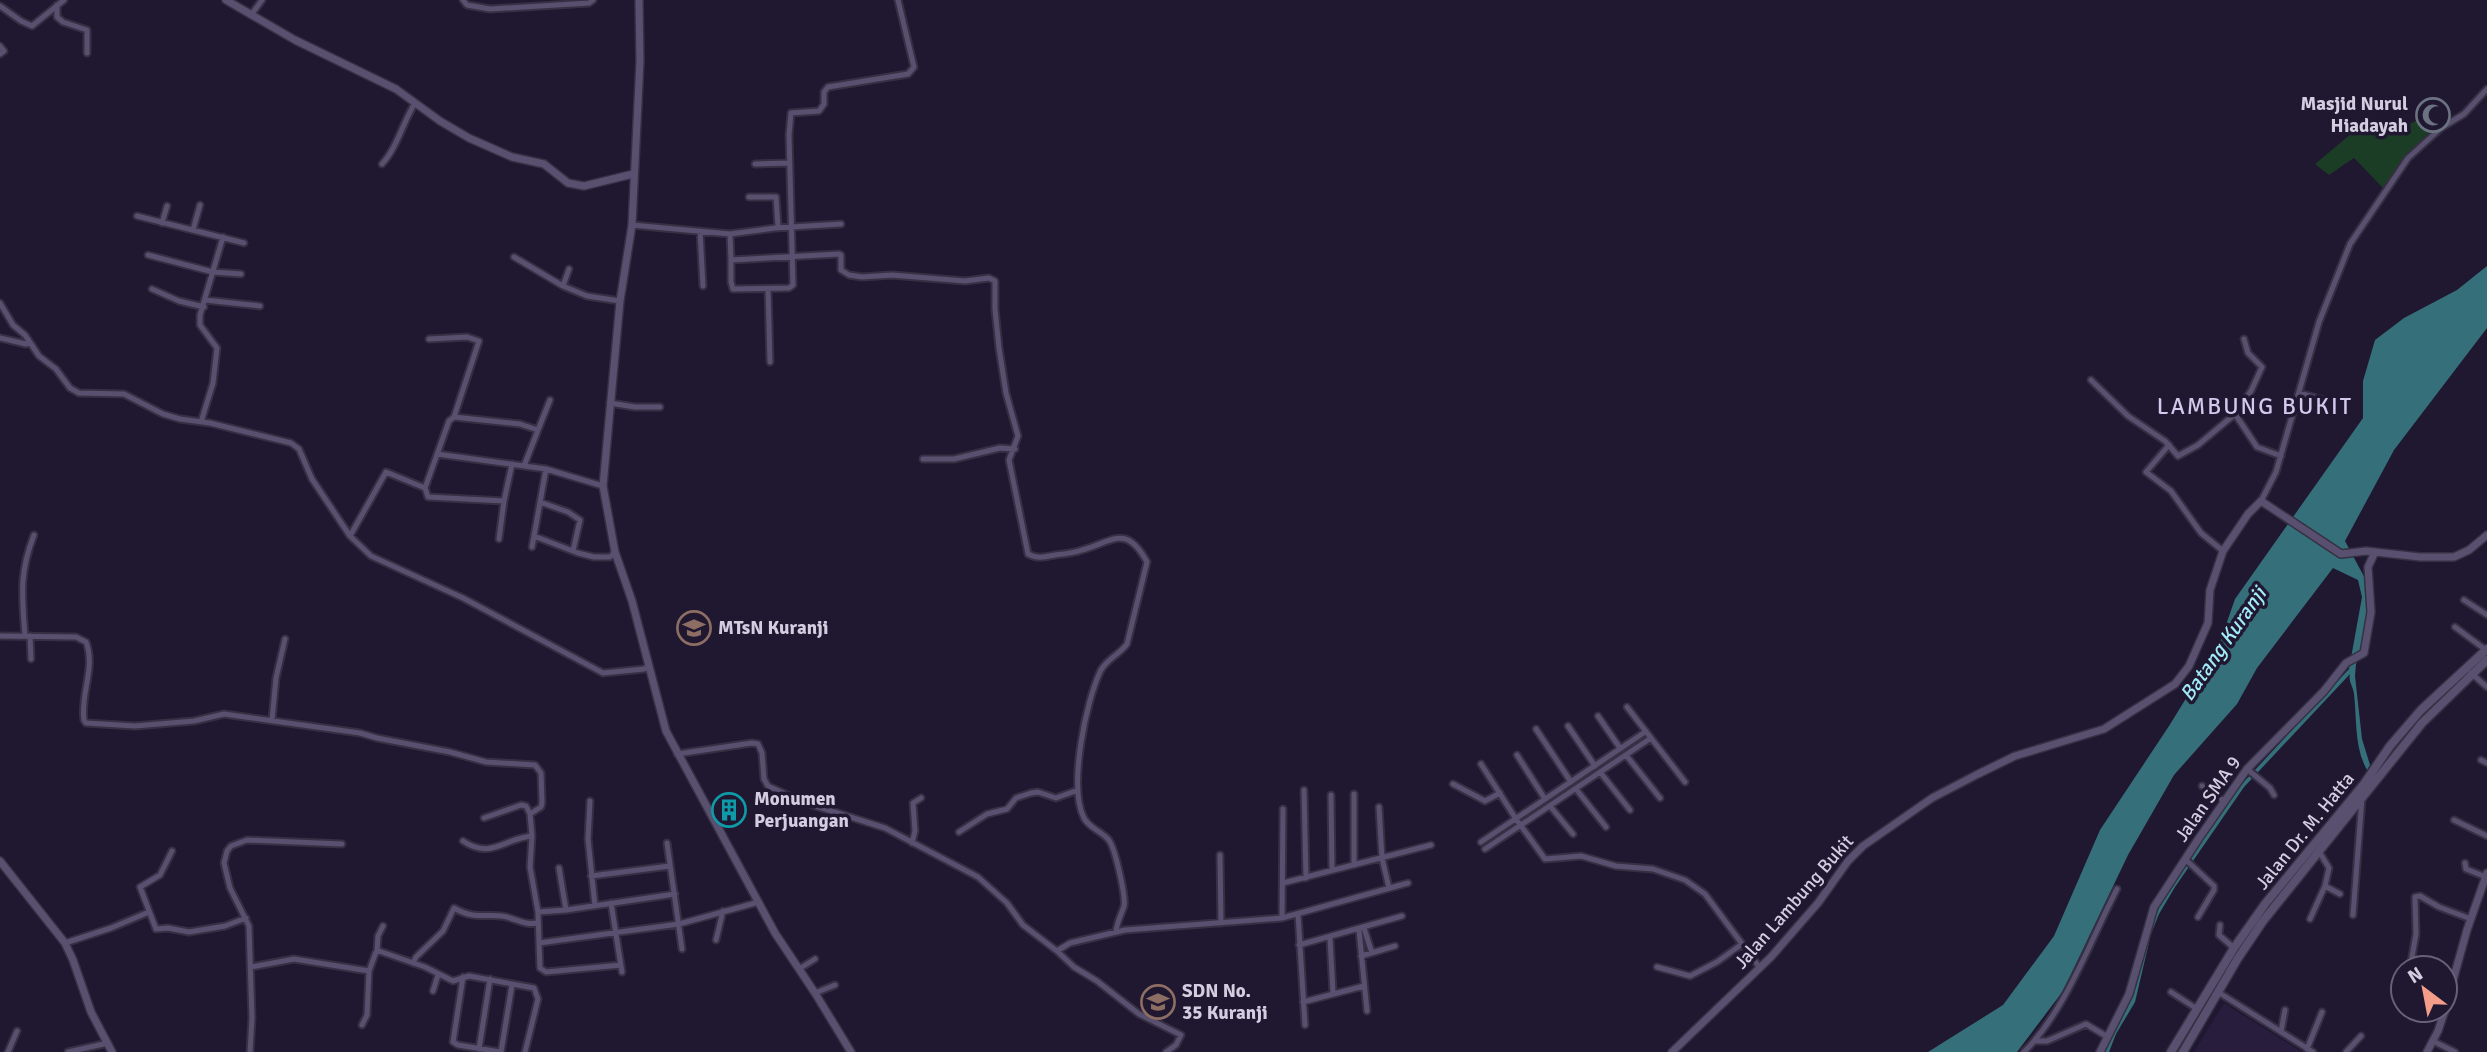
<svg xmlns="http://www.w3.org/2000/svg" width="2487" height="1052" viewBox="0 0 2487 1052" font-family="Signika,sans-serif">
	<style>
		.built { fill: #281d3d }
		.green { fill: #1b3c25 }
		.water { fill: #35707a }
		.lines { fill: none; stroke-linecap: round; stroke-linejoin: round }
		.minor-casing { stroke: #363044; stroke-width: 9 }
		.tertiary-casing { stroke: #363044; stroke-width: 10 }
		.secondary-casing { stroke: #363044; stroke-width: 11 }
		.minor { stroke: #58506e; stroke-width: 5 }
		.tertiary { stroke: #58506e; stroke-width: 7 }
		.secondary { stroke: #58506e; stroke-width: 8 }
		.labels { text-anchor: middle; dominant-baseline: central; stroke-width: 7; stroke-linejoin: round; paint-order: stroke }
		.poi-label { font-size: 19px; font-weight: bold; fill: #d2cee0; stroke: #201731; text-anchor: start }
		.street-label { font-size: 19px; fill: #d2cee0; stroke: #201731 }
		.water-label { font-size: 21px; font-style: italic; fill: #a2ebf8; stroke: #201731 }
		.quarter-label { font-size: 23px; letter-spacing: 2px; fill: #d2c9ec; stroke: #201731 }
	</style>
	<rect width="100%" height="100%" fill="#201731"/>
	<path class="built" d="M 2224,1003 L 2302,1052 L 2194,1052 Z"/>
	<path class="green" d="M 2419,119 L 2429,132 L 2385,190 L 2354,158 L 2329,175 L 2315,164 L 2365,122 L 2384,133 L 2400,129 Z"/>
	<path class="water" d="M 2487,266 L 2487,328 L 2394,450 L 2345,541 L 2368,584 L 2369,606 L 2360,654 L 2356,664 L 2355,676 L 2362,739 L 2370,765 L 2367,770 C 2354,747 2357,719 2354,694 C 2353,686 2348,681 2350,674 L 2244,787 L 2175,887 L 2159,914 L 2151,934 L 2135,1002 L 2116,1034 L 2109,1052 L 2105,1052 L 2129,1001 L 2157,906 L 2240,786 L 2349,669 L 2362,597 L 2358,580 L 2333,568 L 2257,668 L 2237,704 L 2174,775 L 2128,855 L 2063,991 L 2017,1052 L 1928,1052 L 2003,1005 L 2054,936 L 2100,830 L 2169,726 L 2219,645 L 2235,599 L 2363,418 L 2363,381 L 2375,340 L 2404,318 L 2457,290 Z"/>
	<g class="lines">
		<g class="minor-casing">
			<path id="minor" d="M 463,0 L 467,5 L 490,9 L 589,3 L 593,0
				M 57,5 L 57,17 L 63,22 L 87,30 L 87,53
				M 0,6 L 21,21 L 32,26 L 64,0
				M 251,15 L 262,0
				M 0,46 L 4,51 L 0,54
				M 382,164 C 397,148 403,122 415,103
				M 755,164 L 790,163
				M 749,197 L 776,197 L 778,227
				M 137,216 L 244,243
				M 162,223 L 167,206
				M 632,225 L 730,234 L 775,228 L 841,224
				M 193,230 L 200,205
				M 700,231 L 703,286
				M 730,234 L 731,260 L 839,254 L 841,255 L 841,270 L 849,275 L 862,277 L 892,275 L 965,281 L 989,278 L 995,281 L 995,309 L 999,348 L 1006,393 L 1018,436 L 1009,460 L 1028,554 C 1037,559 1045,557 1055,555 C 1064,554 1074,553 1082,550 C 1112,542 1126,523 1147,562 L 1127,644 C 1120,654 1107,659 1101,670 C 1086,700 1068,787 1084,818 C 1089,828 1101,831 1108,839 C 1115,846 1126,897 1124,906 C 1121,916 1117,921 1116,932
				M 148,255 L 213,272 L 241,274
				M 514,257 L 563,286 L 587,296 L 620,301
				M 731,260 L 731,282 L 733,289 L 789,288 L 793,285 L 789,135 L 791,113 L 819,111 L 824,104 L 824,92 L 828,87 L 908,74 L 914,67 L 898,0
				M 563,286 L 569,269
				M 152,289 L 179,301 L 204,307
				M 768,289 L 770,362
				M 205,300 L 260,306
				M 0,303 L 13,325 L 25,335 L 39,356 L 56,369 L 70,388 L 79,393 L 124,394 L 163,414 L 180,419 L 210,423 L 291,443 L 299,449 L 312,479 L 350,536 L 371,556 L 463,598 L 603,673 L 644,669 L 649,666
				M 0,338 L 26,344 L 30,343
				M 429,339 L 467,337 L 479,341 L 454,417 L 520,424 L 538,430 L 524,466
				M 2244,339 L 2248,353 L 2262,367 L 2251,391 L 2235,414 L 2257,447 L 2281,456
				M 2091,380 L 2128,416 L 2165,441 L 2178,456 L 2198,445 L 2235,414
				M 2299,393 L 2324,400
				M 610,403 L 635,407 L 660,407
				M 454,417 L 449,421 L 425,488 L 428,497 L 504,501 L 512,464
				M 201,422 L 213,383 L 217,348 L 200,325 L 200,315 L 223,237
				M 538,430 L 550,400
				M 2169,445 L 2146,472 L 2171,491 L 2201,533 L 2223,551
				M 437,454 L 546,469 L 603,486
				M 923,459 L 954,459 L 1000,448 L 1015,449
				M 2261,501 L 2276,472 L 2319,322 L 2350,244 L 2408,158 L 2441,128 L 2464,114 L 2487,89
				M 540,502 L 568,512 L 580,520 L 573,551
				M 350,536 L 386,472 L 425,488
				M 534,536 L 578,553 L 594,557 L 610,557 L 615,552
				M 499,539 L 504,501
				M 532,547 L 546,469
				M 2464,600 L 2487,615
				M 2455,627 L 2486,650
				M 0,636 L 76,637 L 86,642 C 96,668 80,694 84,720 L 86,723 L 135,726 L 194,721 L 224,714 L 360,733 L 377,738 L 450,752 L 486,762 L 535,765 L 541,773 L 542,803 L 541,807 L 530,814 L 532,836 L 530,867 L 538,912 L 539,943 L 679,924 L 759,902
				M 25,636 C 22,596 19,573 34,535
				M 30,636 L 31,659
				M 2471,673 L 2487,687
				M 1627,707 L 1685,782
				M 1598,716 L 1620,748
				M 272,720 L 276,678 L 285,639
				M 1568,726 L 1595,766
				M 1536,729 L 1571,782
				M 677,754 L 752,743 L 758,744 L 762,753 L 764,779 L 768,786 L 803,802 L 885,828 L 978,877 L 1007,903 L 1023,925 L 1057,951 L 1074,967 L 1097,981 L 1139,1014 L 1181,1035 L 1176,1045 L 1166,1052
				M 1517,755 L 1545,799
				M 1626,755 L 1660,798
				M 2481,760 L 2487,763
				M 1481,764 L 1516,819 L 1545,859 L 1581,856 L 1616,866 L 1653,869 L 1685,880 L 1705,894 L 1760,968
				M 2247,769 L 2270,788 L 2274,795
				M 1600,772 L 1630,810
				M 1453,784 L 1485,801 L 1500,793
				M 2202,786 L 2224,801
				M 1576,789 L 1606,827
				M 1304,790 L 1306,878
				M 1354,794 L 1354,865
				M 1331,795 L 1332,870
				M 590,801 L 588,839 L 595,906
				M 1550,806 L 1573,834
				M 1379,807 L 1382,858 L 1389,888
				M 484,818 L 521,805 L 526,806 L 530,814
				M 2454,820 L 2487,836
				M 959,832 L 987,814 L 1007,809 L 1016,798 L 1031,793 L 1038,792 L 1056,798 L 1078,790
				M 463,841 C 491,860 505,838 532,836
				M 1481,842 L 1645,732
				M 667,843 L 682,949
				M 912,843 L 915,831 L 913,803 L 921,798
				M 1485,849 L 1651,738
				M 172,851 L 160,875 L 140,887 L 156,929 L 168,928 L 189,932 L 225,926 L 246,918
				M 1220,855 L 1221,923
				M 2185,859 L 2214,886 L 2214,890 L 2198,917
				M 2465,863 L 2466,869 L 2486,877
				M 559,868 L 566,910 L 675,894
				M 591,876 L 670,866
				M 1283,883 L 1431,845
				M 2325,886 L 2340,894
				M 611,903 L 622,972
				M 538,912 L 566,910
				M 1298,914 L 1305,1025
				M 2353,915 L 2362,798
				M 1282,918 L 1408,883
				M 2310,919 L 2325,886 L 2329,868 L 2320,853
				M 2220,925 L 2219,935 L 2234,948
				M 1364,928 L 1372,953
				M 1359,930 L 1367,1011
				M 1330,938 L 1333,993
				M 716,940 L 723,911
				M 65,943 L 111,928 L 149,912
				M 539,943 L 540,968 L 546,972 L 621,965
				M 1299,945 L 1402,916
				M 377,951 L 378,936 L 383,926
				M 1057,951 L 1070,943 L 1125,930 L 1282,918 L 1283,809
				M 1361,956 L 1395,946
				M 413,963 L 416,957 L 443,931 L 454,908 C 478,922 491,911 510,918 C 520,921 526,925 537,923
				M 251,967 L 294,959 L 369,971
				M 1657,967 L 1690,976 L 1717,962 L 1742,944
				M 2410,968 L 2416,934 L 2415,897 L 2420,896 L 2439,907 L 2471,919
				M 799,969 L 815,959
				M 463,977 L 453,1042 L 458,1045 L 500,1052
				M 2403,981 L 2397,992 L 2403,998
				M 433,991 L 438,975
				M 2171,992 L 2197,1009
				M 2218,992 L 2313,1052
				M 815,993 L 835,985
				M 1303,1002 L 1364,986
				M 2430,1010 L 2443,1016
				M 362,1025 L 367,1015 L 369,971 L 376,952 L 379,951 L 425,967 L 453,981 L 469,976 L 534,988 L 538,999 L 525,1052
				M 2281,1032 L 2285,1010
				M 2035,1041 L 2047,1041 L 2086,1024 L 2106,1036
				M 2433,1041 L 2455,1052
				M 479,1049 L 490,979
				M 2307,1049 L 2322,1012
				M 8,1052 L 17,1031
				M 68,1052 L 108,1043
				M 250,1052 L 252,1018 L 249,926 L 230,888 L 224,863 L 227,851 L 231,846 L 247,840 L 342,844
				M 501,1052 L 512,985
				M 2024,1052 C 2066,1010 2090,941 2117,889
				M 2346,1052 L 2361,1036"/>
		</g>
		<g class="tertiary-casing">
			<path id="tertiary" d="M 226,0 L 295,40 L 396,89 L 440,121 L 469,138 L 512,157 L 544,164 L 568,183 L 584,186 L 633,174
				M 639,0 L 640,61 L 632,225 L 620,301 L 603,486 L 615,552 L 632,601 L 666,731 L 775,933 L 815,993 L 851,1052
				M 0,861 L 65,943 L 73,960 L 91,1012 L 112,1052
				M 2445,1009 L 2467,930 L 2487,873
				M 1672,1052 L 1771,957 L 1818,903 L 1848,861 L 1863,846 L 1932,798 L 1978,774 L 2015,756 L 2104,729 L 2175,684 L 2189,666 L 2208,623 L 2210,590 L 2223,551 L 2248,514 L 2261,501 L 2341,554 L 2366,551 L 2420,557 L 2454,557 L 2469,550 L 2487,535
				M 2100,1052 L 2129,994 L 2154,907 L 2199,838 L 2247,769 L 2324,691 L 2346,663 L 2364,653 L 2371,612 L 2368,567 L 2375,552
				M 2427,1052 L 2438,1031 L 2445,1010"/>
		</g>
		<g class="secondary-casing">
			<path id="secondary" d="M 2171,1052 L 2234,948 L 2265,904 L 2364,784 L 2390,746 L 2421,710 L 2487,649
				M 2183,1052 L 2238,958 L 2263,921 L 2422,723 L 2487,660"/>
		</g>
		<use href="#minor" class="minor"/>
		<use href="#tertiary" class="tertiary"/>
		<use href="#secondary" class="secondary"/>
	</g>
	<defs>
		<g id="mosque-ring" transform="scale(1.75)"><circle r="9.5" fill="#201731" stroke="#6b7280" stroke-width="1.5"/><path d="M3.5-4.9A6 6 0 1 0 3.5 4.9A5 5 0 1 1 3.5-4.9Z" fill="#6b7280"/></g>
		<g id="school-ring" transform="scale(1.75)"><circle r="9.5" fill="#201731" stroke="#8d6e63" stroke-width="1.5"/><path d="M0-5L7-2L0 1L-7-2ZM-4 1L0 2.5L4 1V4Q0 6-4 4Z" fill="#8d6e63"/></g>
		<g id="building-ring" transform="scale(1.75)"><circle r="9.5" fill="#201731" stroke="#0f9aa8" stroke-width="1.5"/><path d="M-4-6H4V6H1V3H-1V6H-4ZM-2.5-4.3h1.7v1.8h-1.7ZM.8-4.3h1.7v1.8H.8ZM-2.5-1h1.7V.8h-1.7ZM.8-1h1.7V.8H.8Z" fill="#0f9aa8"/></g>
	</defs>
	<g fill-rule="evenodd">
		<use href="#mosque-ring" x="2433" y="115"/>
		<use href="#school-ring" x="694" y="628"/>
		<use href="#building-ring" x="729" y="810"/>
		<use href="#school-ring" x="1158" y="1002"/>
	</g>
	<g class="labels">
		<g class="poi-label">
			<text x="2408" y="104" text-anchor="end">Masjid Nurul<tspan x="2408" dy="22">Hiadayah</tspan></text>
			<text x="718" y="628">MTsN Kuranji</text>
			<text x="754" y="799">Monumen<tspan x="754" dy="22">Perjuangan</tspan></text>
			<text x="1182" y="991">SDN No.<tspan x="1182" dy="22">35 Kuranji</tspan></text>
		</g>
		<g class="street-label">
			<text transform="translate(2208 799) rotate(-55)">Jalan SMA 9</text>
			<text transform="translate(2305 831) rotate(-51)">Jalan Dr. M. Hatta</text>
			<text transform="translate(1794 902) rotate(-49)">Jalan Lambung Bukit</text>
		</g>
		<g class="water-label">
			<text transform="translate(2223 644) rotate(-55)">Batang Kuranji</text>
		</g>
		<g class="quarter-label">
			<text x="2255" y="406">LAMBUNG BUKIT</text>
		</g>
	</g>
	<g transform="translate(2424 989) rotate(328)"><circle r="33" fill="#201731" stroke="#676077" stroke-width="2"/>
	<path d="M0-5L12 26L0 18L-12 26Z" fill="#f49e8a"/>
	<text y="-10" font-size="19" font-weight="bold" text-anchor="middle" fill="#d2cee0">N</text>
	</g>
</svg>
